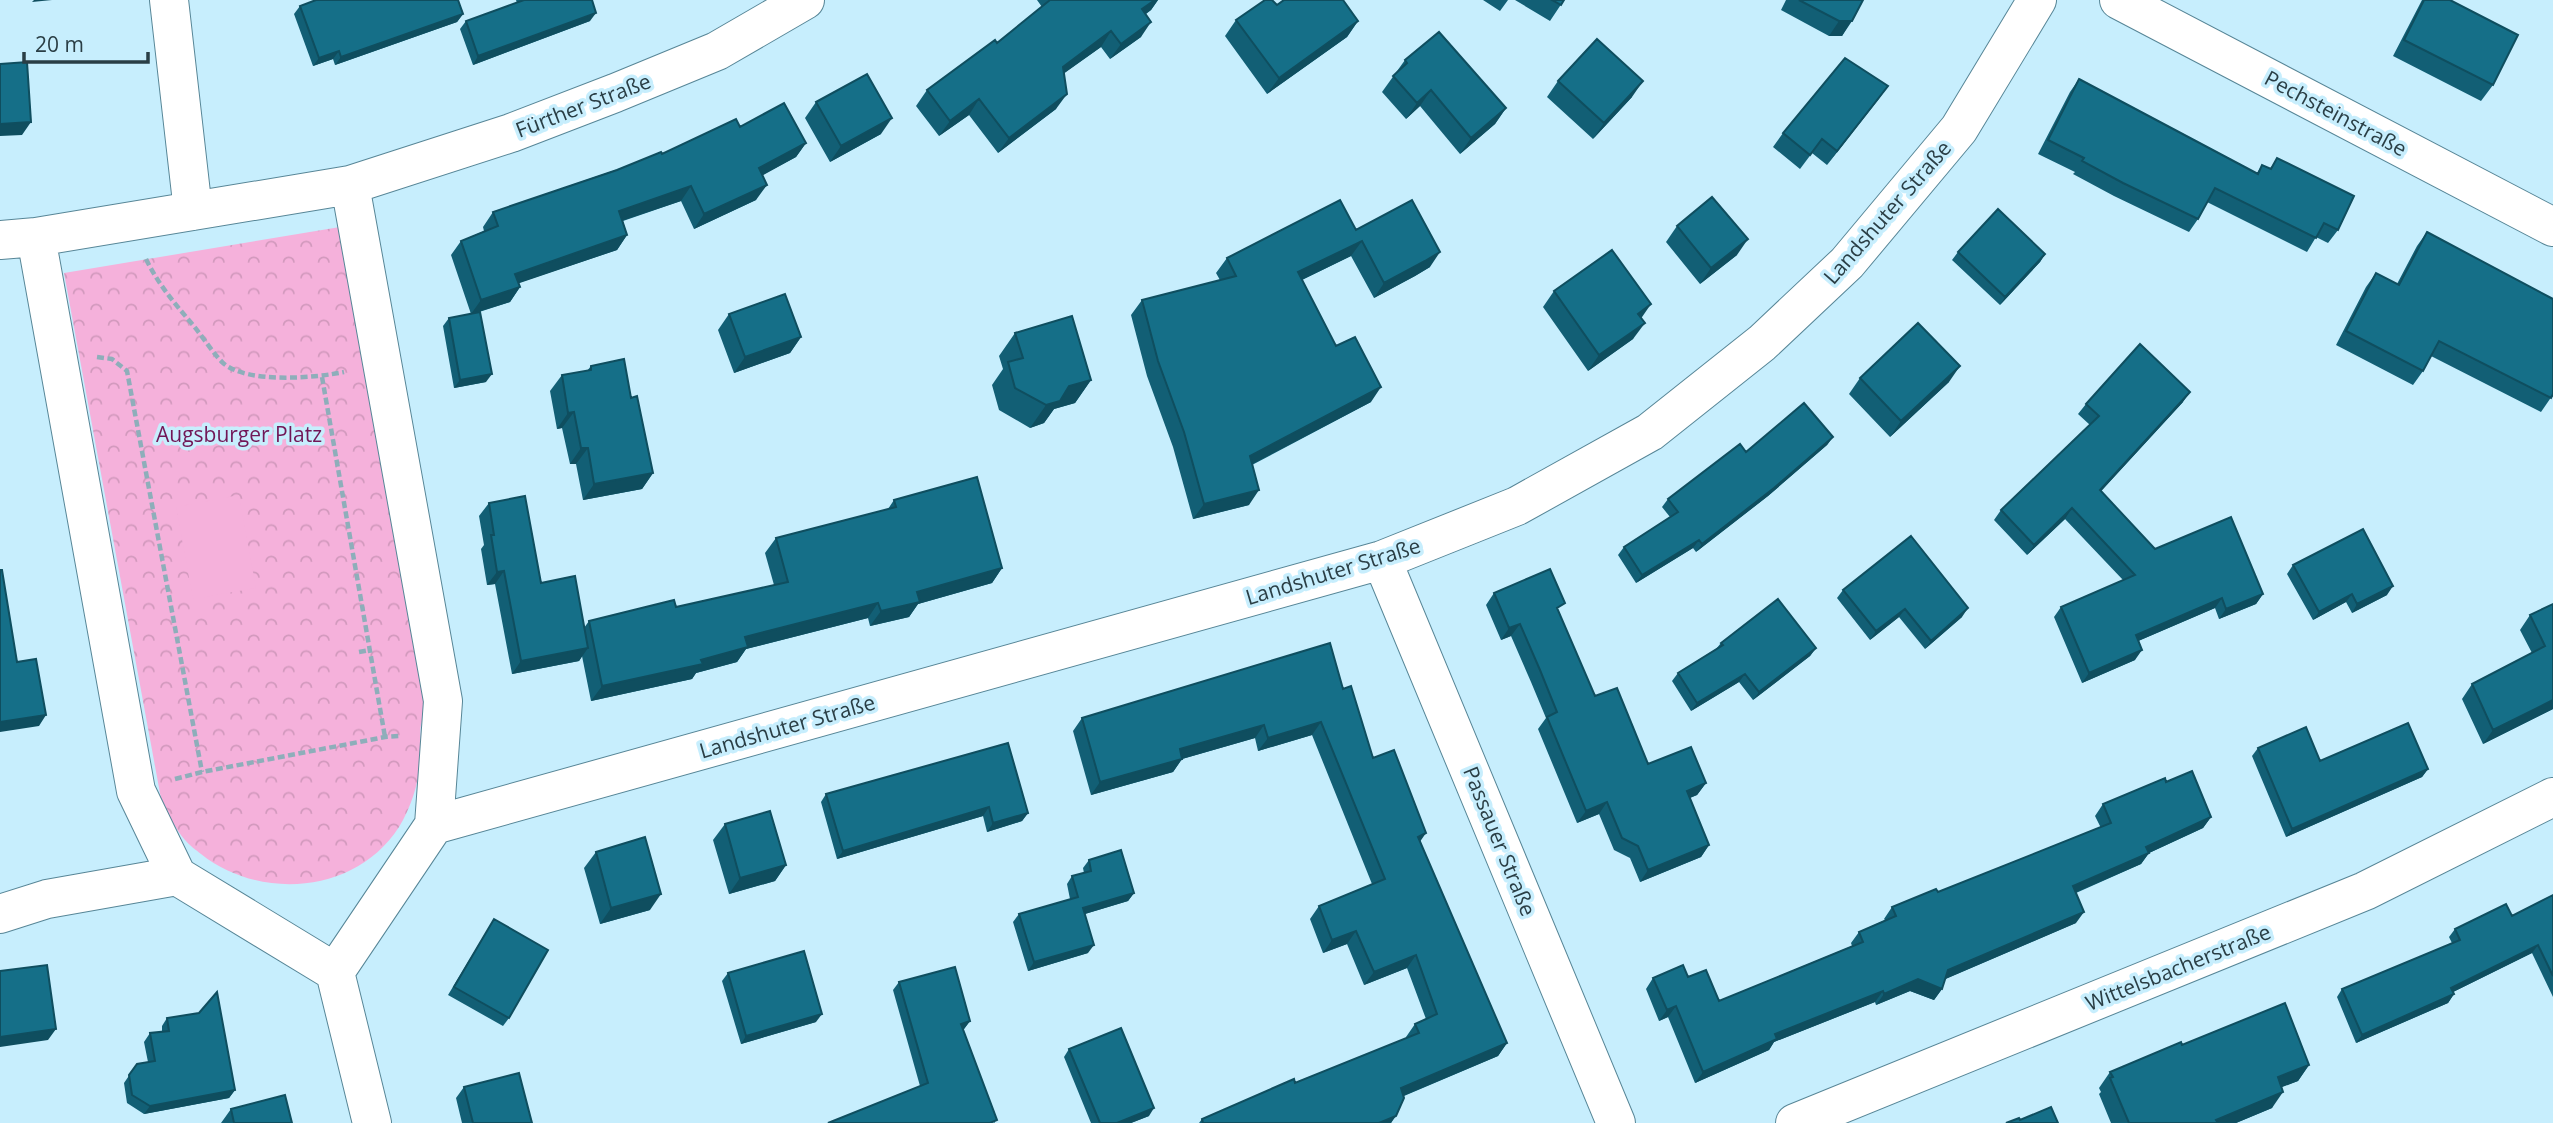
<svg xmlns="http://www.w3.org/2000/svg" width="2553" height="1123" viewBox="0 0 2553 1123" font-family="'Open Sans',sans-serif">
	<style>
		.park { fill: url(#park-crowns) }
		.pitch { fill: #f5b1db }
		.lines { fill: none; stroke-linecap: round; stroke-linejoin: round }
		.minor-casing { stroke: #578697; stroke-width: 40 }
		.path { stroke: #8eaeba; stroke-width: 4.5; stroke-dasharray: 7 3.5; stroke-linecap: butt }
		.minor { stroke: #fff; stroke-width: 38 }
		.wall { fill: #125f75 }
		.shaded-wall { fill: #0f4e5f }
		.building { fill: #156f88; stroke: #0f4e5f; stroke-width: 2 }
		.labels { text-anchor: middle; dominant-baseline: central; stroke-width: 7; stroke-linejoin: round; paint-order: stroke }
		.street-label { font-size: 21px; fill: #2a3e45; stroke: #c7eefd }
		.park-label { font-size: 21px; fill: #711757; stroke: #c7eefd }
	</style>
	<defs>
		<pattern id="park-crowns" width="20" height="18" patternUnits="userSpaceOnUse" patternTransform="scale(1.75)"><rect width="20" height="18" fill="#f5b1db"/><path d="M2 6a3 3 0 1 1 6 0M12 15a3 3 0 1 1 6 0" fill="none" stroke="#d299bd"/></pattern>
	</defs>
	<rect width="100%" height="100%" fill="#c7eefd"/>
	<path class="park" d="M 340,227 L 433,701 C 429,708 423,717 421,725 C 419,732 422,743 421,752 C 420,778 413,804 399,827 C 356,894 260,901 201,854 C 196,850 189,845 185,840 C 176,830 169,815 162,804 L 64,273 Z"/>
	<path class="pitch" d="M 239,495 L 256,588 L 193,599 L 176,507 Z"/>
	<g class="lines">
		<g class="minor-casing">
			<path id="minor" d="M 169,0 L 193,211
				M 2119,0 L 2553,227
				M 350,185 L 443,701 L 434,825 L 335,972 L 372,1123
				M 36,237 L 136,791 L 177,876 L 335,972
				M 0,240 L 36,237 L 350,185 L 511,133 L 615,93 L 717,51 L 805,0
				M 1382,560 L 1616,1123
				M 434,825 L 1382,560 L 1517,506 L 1650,432 L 1762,343 L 1847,263 L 1959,129 L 2037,0
				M 0,914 L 47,899 L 177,876
				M 1795,1123 L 2365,891 L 2553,797"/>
		</g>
		<path class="path" d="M 146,259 C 158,284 175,304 193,325 C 203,337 212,352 223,363 C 247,384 315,378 344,372
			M 97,357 L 112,359 L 127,371 L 202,772
			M 322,377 L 385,737
			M 359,652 L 370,650
			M 175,779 L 202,772 L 385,737 L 400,736"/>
		<use href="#minor" class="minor"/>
	</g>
	<path class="wall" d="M 516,0 L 592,0 L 590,21 L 473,65 L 460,29 L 466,21 L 517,3 Z
		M 1037,0 L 1158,0 L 1151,10 L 1146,14 L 1141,37 L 1110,59 L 1101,47 L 1064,73 L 1056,109 L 998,153 L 969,115 L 939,136 L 916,106 L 927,90 L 997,43 L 1042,7 Z
		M 1483,0 L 1508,0 L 1500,11 Z
		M 1515,0 L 1564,0 L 1550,21 Z
		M 1786,0 L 1863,0 L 1842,36 L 1829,36 L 1781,10 Z
		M 2422,0 L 2450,0 L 2493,85 L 2481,101 L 2393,56 Z
		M 1277,5 L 1358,21 L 1347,37 L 1267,94 L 1225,36 L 1236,20 Z
		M 300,6 L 463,14 L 457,22 L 335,65 L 333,59 L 313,66 L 294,14 Z
		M 1405,60 L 1506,108 L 1495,124 L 1460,154 L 1420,106 L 1406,119 L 1382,92 Z
		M 2079,79 L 2257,173 L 2262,165 L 2270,169 L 2277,158 L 2338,230 L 2328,243 L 2316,237 L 2307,252 L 2207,202 L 2198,219 L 2189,232 L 2114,196 L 2073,174 L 2075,172 L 2038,154 L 2070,92 Z
		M 1558,81 L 1632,97 L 1593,139 L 1547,97 Z
		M 1888,86 L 1827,165 L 1812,153 L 1800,169 L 1773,147 L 1783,133 Z
		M 816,102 L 881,134 L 830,162 L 805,118 Z
		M 806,143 L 796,157 L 762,175 L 756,200 L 694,229 L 681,201 L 623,221 L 627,235 L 617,250 L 518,283 L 520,287 L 510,302 L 473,314 L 486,382 L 454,388 L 443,326 L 449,318 L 471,314 L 451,255 L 461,241 L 484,231 L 483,227 L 493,212 L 662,154 Z
		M 1677,226 L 1737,255 L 1700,284 L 1666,242 Z
		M 1356,230 L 1430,267 L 1415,276 L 1374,298 L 1351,256 L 1302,280 L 1336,346 L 1371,402 L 1252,465 L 1249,505 L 1193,519 L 1173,447 L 1147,376 L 1131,315 L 1142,300 L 1220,280 L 1216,273 L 1227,258 Z
		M 2427,232 L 2553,299 L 2553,397 L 2552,396 L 2541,412 L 2431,356 L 2423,371 L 2413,385 L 2336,345 L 2366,287 L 2376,273 L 2397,284 L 2417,246 Z
		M 1958,252 L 2045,254 L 2040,262 L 2000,305 L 1952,260 Z
		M 1554,291 L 1641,318 L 1633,339 L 1588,371 L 1543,307 Z
		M 729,314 L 801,337 L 790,353 L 734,373 L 718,330 Z
		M 1015,333 L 1091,380 L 1075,403 L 1054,409 L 1044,423 L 1030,428 L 999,410 L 992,385 L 1003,369 L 999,356 Z
		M 591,366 L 631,398 L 653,473 L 642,489 L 583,500 L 576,464 L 570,464 L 562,428 L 557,429 L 550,391 L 562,375 L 587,371 Z
		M 1860,378 L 1949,382 L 1890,437 L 1849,394 Z
		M 2183,402 L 2101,491 L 2155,549 L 2263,594 L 2256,604 L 2219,619 L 2215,608 L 2138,641 L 2135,660 L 2082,683 L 2054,617 L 2061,607 L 2123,580 L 2065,519 L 2027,555 L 1994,520 L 2001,510 L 2090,425 L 2078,414 L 2086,404 Z
		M 1833,437 L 1827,445 L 1768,496 L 1696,552 L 1693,548 L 1636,583 L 1618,555 L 1624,547 L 1670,517 L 1662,507 L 1668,499 L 1746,452 Z
		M 894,500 L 1002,568 L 992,583 L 918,604 L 909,617 L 870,626 L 868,618 L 746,649 L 737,662 L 696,673 L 692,679 L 591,701 L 582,656 L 579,661 L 512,674 L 495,584 L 487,585 L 481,549 L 484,545 L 479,516 L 489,503 L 541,583 L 584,628 L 589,621 L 676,607 L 774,585 L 765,553 L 776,538 L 888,509 Z
		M 2293,565 L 2387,595 L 2352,613 L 2346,602 L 2313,620 L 2287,574 Z
		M 1843,590 L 1962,617 L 1925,649 L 1899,617 L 1870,640 L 1837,598 Z
		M 1494,593 L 1558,612 L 1595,696 L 1648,764 L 1706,783 L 1697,795 L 1690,798 L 1709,845 L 1701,857 L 1640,882 L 1630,858 L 1614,850 L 1599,814 L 1577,823 L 1538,729 L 1546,718 L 1531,682 L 1511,636 L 1501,640 L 1486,605 Z
		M 2553,604 L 2553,709 L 2483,744 L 2462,699 L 2472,684 L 2532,653 L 2520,630 L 2530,615 Z
		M 1721,643 L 1816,648 L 1810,656 L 1753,700 L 1739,682 L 1691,711 L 1672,681 L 1678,673 L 1716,649 Z
		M 1343,689 L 1373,758 L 1420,841 L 1507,1043 L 1498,1056 L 1404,1096 L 1391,1123 L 1199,1123 L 1202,1119 L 1406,1039 L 1406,1037 L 1415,1024 L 1426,1019 L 1407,968 L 1364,985 L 1347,944 L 1323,953 L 1310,919 L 1319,906 L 1372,884 L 1312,735 L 1258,751 L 1255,738 L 1182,759 L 1173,772 L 1091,795 L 1073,731 L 1082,718 Z
		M 1008,743 L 1028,813 L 1022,821 L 987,832 L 983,816 L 837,859 L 821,802 L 826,794 Z
		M 2258,748 L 2320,761 L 2428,769 L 2422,777 L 2286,837 L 2252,756 Z
		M 2166,782 L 2211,817 L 2203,828 L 2149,853 L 2141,864 L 2076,893 L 2076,923 L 1945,979 L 1942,989 L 1934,1000 L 1910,991 L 1876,1005 L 1875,1002 L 1774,1042 L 1769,1050 L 1695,1083 L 1668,1017 L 1659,1021 L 1646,989 L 1653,978 L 1688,977 L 1719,1001 L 1852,946 L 1851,943 L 1859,932 L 1885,920 L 1884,919 L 1892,907 L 1938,892 L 2101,828 L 2095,816 L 2103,804 Z
		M 725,824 L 786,865 L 775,881 L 729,894 L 713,840 Z
		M 596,852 L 650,910 L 600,924 L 584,868 Z
		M 1089,860 L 1134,893 L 1128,901 L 1085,914 L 1088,953 L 1028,971 L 1013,922 L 1019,914 L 1070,899 L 1067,884 L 1072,876 L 1084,873 L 1083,868 Z
		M 2553,895 L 2553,997 L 2532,953 L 2453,992 L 2454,994 L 2448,1003 L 2356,1043 L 2337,997 L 2342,989 L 2452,943 L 2449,937 L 2455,929 L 2512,916 Z
		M 494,919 L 509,1018 L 503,1026 L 448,995 Z
		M 728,973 L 816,1022 L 741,1044 L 722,981 Z
		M 899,982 L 970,1021 L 964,1029 L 963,1030 L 995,1123 L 920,1086 L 893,990 Z
		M 167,1018 L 235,1090 L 229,1098 L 144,1114 L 127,1103 L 124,1083 L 137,1064 L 148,1062 L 144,1042 L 150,1033 L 162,1032 L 162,1026 Z
		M 2182,1045 L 2309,1065 L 2298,1081 L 2281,1087 L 2272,1108 L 2236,1123 L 2111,1123 L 2099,1094 L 2101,1092 L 2099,1088 L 2110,1072 Z
		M 1069,1049 L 1149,1116 L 1131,1123 L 1091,1123 L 1064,1057 Z
		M 464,1087 L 532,1123 L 462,1123 L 456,1098 Z
		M 231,1109 L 292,1123 L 221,1123 Z"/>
	<path class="shaded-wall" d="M 34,0 L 52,0 L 32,2 Z
		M 1155,0 L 1158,0 L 1151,10 L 1131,24 L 1142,9 Z
		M 596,13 L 590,21 L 473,65 L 478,56 Z
		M 463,14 L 457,22 L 335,65 L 341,57 Z
		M 1358,21 L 1347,37 L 1267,94 L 1279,78 Z
		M 1839,21 L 1852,21 L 1842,36 L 1829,36 Z
		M 1151,22 L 1141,37 L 1110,59 L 1121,44 Z
		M 1111,31 L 1101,47 L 1052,82 L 1063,67 Z
		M 339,51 L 333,59 L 313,66 L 319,58 Z
		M 1643,81 L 1632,97 L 1593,139 L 1604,123 Z
		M 1888,86 L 1878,100 L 1827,165 L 1837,151 Z
		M 1431,90 L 1420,106 L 1406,119 L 1417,103 Z
		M 1067,94 L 1056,109 L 998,153 L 1009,138 Z
		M 979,99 L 969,115 L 939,136 L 950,121 Z
		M 1506,108 L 1495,124 L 1460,154 L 1471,138 Z
		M 892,118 L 881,134 L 830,162 L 841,146 Z
		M 31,122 L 22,135 L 0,136 L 0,124 Z
		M 806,143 L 796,157 L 749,183 L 759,168 Z
		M 767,185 L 756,200 L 694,229 L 704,214 Z
		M 691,186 L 681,201 L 609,225 L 619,211 Z
		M 627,235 L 617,250 L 505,288 L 515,274 Z
		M 1748,239 L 1737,255 L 1700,284 L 1711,268 Z
		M 1362,241 L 1351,256 L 1287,287 L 1298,272 Z
		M 1440,252 L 1430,267 L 1415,276 L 1374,298 L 1384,283 Z
		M 2045,254 L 2040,262 L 2000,305 L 2005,297 Z
		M 520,287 L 510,302 L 471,314 L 481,300 Z
		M 1651,304 L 1640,320 L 1638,314 Z
		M 1645,323 L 1633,339 L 1588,371 L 1599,355 Z
		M 801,337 L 790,353 L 734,373 L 745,357 Z
		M 1960,366 L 1949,382 L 1890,437 L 1901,421 Z
		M 492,374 L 486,382 L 454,388 L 460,380 Z
		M 1091,380 L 1075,403 L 1054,409 L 1044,423 L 1030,428 L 1046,405 L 1069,386 Z
		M 1381,387 L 1371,402 L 1239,471 L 1250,456 Z
		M 2190,392 L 2183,402 L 2093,500 L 2100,490 Z
		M 574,412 L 562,428 L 557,429 L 568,413 Z
		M 1833,437 L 1827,445 L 1768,496 L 1696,552 L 1702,544 Z
		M 581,448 L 588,448 L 576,464 L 570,464 Z
		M 653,473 L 642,489 L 583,500 L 594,484 Z
		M 1259,490 L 1249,505 L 1193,519 L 1204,504 Z
		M 2072,508 L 2065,519 L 2027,555 L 2034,545 Z
		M 1699,540 L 1693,548 L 1636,583 L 1642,575 Z
		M 1002,568 L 992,583 L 918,604 L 909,617 L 870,626 L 881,611 L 917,592 Z
		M 504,571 L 495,584 L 487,585 L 497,572 Z
		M 2393,586 L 2387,595 L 2352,613 L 2357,604 Z
		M 2263,594 L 2256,604 L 2219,619 L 2226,609 Z
		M 2352,594 L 2346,602 L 2313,620 L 2319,612 Z
		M 2222,598 L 2215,608 L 2129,645 L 2136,635 Z
		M 878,603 L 868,618 L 746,649 L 737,662 L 696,673 L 692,679 L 591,701 L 602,686 L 701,660 L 745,637 Z
		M 1968,608 L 1962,617 L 1925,649 L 1931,641 Z
		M 1905,609 L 1899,617 L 1870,640 L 1876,631 Z
		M 1520,624 L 1511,636 L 1501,640 L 1509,628 Z
		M 588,648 L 579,661 L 512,674 L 521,661 Z
		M 1816,648 L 1810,656 L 1753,700 L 1759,692 Z
		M 2142,650 L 2135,660 L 2082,683 L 2089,673 Z
		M 1745,674 L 1739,682 L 1691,711 L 1697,703 Z
		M 2553,700 L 2553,709 L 2483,744 L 2493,730 Z
		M 46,715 L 39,726 L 0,732 L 0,722 Z
		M 1321,722 L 1312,735 L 1258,751 L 1268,738 Z
		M 1264,725 L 1255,738 L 1182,759 L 1173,772 L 1091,795 L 1100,782 L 1180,749 Z
		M 2428,769 L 2422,777 L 2286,837 L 2292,829 Z
		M 1706,783 L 1697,795 L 1679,802 L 1687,791 Z
		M 1607,802 L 1599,814 L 1577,823 L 1586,811 Z
		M 989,807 L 983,816 L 837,859 L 843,851 Z
		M 1028,813 L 1022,821 L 987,832 L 993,823 Z
		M 2211,817 L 2203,828 L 2149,853 L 2141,864 L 2065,897 L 2073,886 L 2146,847 Z
		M 1426,833 L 1417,846 L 1418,837 Z
		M 1709,845 L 1701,857 L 1640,882 L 1648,870 Z
		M 786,865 L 775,881 L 729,894 L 740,878 Z
		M 1134,893 L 1128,901 L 1078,916 L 1083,908 Z
		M 661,894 L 650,910 L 600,924 L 611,908 Z
		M 2084,912 L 2076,923 L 1941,981 L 1948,970 Z
		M 1356,931 L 1347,944 L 1323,953 L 1332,940 Z
		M 1094,945 L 1088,953 L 1028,971 L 1034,962 Z
		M 2538,945 L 2532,953 L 2445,996 L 2451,988 Z
		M 1416,955 L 1407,968 L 1364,985 L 1374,972 Z
		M 1918,979 L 1942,989 L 1934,1000 L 1910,991 L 1876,1005 L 1884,994 Z
		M 1883,991 L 1875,1002 L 1774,1042 L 1769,1050 L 1695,1083 L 1703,1072 L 1775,1034 Z
		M 2454,994 L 2448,1003 L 2356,1043 L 2362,1035 Z
		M 1676,1006 L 1668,1017 L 1659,1021 L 1667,1010 Z
		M 822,1014 L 816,1022 L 741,1044 L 746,1036 Z
		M 970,1021 L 964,1029 L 955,1032 L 961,1024 Z
		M 56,1029 L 48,1040 L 0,1047 L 0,1037 Z
		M 1507,1043 L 1498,1056 L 1391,1101 L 1401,1088 Z
		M 2309,1065 L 2298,1081 L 2267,1093 L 2278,1077 Z
		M 235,1090 L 229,1098 L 144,1114 L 150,1106 Z
		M 2283,1092 L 2272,1108 L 2236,1123 L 2214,1123 L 2216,1120 Z
		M 1154,1108 L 1149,1116 L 1131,1123 L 1117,1123 Z
		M 1396,1116 L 1391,1123 L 1379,1123 Z"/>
	<path class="building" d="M 316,0 L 458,0 L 463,14 L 341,57 L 339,51 L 319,58 L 300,6 Z
		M 524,0 L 592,0 L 596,13 L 478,56 L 466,21 Z
		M 1050,0 L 1155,0 L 1142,9 L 1151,22 L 1121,44 L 1111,31 L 1063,67 L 1067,94 L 1009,138 L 979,99 L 950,121 L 927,90 L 995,40 L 997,43 Z
		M 1265,0 L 1272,0 L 1277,5 L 1284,0 L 1343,0 L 1358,21 L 1279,78 L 1236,20 Z
		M 1552,0 L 1564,0 L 1561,5 Z
		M 1799,0 L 1863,0 L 1852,21 L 1839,21 Z
		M 2424,0 L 2450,0 L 2518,35 L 2493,85 L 2404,40 Z
		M 1439,32 L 1506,108 L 1471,138 L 1431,90 L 1417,103 L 1393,76 L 1407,63 L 1405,60 Z
		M 1597,39 L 1643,81 L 1604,123 L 1558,81 Z
		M 1845,58 L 1888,86 L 1837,151 L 1822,139 L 1810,155 L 1783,133 Z
		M 27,62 L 31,122 L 0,124 L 0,64 Z
		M 867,74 L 892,118 L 841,146 L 816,102 Z
		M 2079,79 L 2258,174 L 2262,165 L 2271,169 L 2277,158 L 2354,196 L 2338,230 L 2324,223 L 2316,238 L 2215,188 L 2198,219 L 2123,183 L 2082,161 L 2084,158 L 2048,140 Z
		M 784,103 L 806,143 L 759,168 L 767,185 L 704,214 L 691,186 L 619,211 L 627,235 L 515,274 L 520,287 L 481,300 L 461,241 L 498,226 L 493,212 L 617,170 L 661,152 L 662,154 L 736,119 L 740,127 Z
		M 1712,197 L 1748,239 L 1711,268 L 1677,226 Z
		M 1340,200 L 1356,230 L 1412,200 L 1440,252 L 1425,261 L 1384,283 L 1362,241 L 1298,272 L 1336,346 L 1355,337 L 1381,387 L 1250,456 L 1259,490 L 1204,504 L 1184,432 L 1158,361 L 1142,300 L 1236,276 L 1227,258 Z
		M 1998,209 L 2045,254 L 2005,297 L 1958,252 Z
		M 2427,232 L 2553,299 L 2553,394 L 2551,398 L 2439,341 L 2423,371 L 2346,331 L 2376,273 L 2399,285 Z
		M 1612,250 L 1651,304 L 1638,314 L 1645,323 L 1599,355 L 1554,291 Z
		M 785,294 L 801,337 L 745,357 L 729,314 Z
		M 480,312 L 492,374 L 460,380 L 449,318 Z
		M 1072,316 L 1091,380 L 1069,386 L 1060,401 L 1046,405 L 1015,388 L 1008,362 L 1023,358 L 1015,333 Z
		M 1918,323 L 1960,366 L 1901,421 L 1860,378 Z
		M 2140,344 L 2190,392 L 2100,490 L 2155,549 L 2231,517 L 2263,594 L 2226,609 L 2222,598 L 2136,635 L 2142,650 L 2089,673 L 2061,607 L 2135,575 L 2072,508 L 2034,545 L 2001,510 L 2099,416 L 2086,404 Z
		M 624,359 L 631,398 L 637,396 L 653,473 L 594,484 L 588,448 L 581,448 L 574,412 L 568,413 L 562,375 L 591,370 L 591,366 Z
		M 1804,403 L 1833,437 L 1774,488 L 1702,544 L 1699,540 L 1642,575 L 1624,547 L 1678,512 L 1668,499 L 1740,444 L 1746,452 Z
		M 977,477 L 1002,568 L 917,592 L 920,602 L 881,611 L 878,603 L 745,637 L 748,647 L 701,660 L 703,664 L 602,686 L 589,621 L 674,600 L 676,607 L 788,582 L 776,538 L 896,507 L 894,500 Z
		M 525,496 L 541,583 L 575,576 L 588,648 L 521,661 L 504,571 L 497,572 L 491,535 L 494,535 L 489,503 Z
		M 2363,529 L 2393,586 L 2357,604 L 2352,594 L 2319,612 L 2293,565 Z
		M 1911,536 L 1968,608 L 1931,641 L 1905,609 L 1876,631 L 1843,590 Z
		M 1550,569 L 1565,603 L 1557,608 L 1595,696 L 1617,688 L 1648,764 L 1691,747 L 1706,783 L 1687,791 L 1709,845 L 1648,870 L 1638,846 L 1622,838 L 1607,802 L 1586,811 L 1547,717 L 1557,712 L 1540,670 L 1520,624 L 1509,628 L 1494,593 Z
		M 0,570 L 2,570 L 17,662 L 36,659 L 46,715 L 0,722 Z
		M 1778,599 L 1816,648 L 1759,692 L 1745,674 L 1697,703 L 1678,673 L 1723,645 L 1721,643 Z
		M 2553,604 L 2553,700 L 2493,730 L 2472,684 L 2545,646 L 2530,615 Z
		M 1330,643 L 1343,689 L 1351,686 L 1373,758 L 1394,750 L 1426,833 L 1418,837 L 1507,1043 L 1401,1088 L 1404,1098 L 1396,1116 L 1379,1123 L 1203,1123 L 1202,1119 L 1294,1079 L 1295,1083 L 1419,1033 L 1415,1024 L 1437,1014 L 1416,955 L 1374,972 L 1356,931 L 1332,940 L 1319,906 L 1385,879 L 1321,722 L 1268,738 L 1264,725 L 1180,749 L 1182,759 L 1100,782 L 1082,718 Z
		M 2408,723 L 2428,769 L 2292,829 L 2258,748 L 2306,727 L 2320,761 Z
		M 1008,743 L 1028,813 L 993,823 L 989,807 L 843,851 L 826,794 Z
		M 2192,771 L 2211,817 L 2146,847 L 2149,853 L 2073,886 L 2084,912 L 1948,970 L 1942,989 L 1918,979 L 1884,994 L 1883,991 L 1775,1034 L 1777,1039 L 1703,1072 L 1676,1006 L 1667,1010 L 1653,978 L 1683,965 L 1688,977 L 1706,970 L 1719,1001 L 1863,942 L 1859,932 L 1896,916 L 1892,907 L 1936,889 L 1938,892 L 2111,823 L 2103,804 L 2165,778 L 2166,782 Z
		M 770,811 L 786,865 L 740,878 L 725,824 Z
		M 645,837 L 661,894 L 611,908 L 596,852 Z
		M 1121,850 L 1134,893 L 1083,908 L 1094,945 L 1034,962 L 1019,914 L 1078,897 L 1072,876 L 1091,871 L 1089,860 Z
		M 2553,895 L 2553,976 L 2538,945 L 2451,988 L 2454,994 L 2362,1035 L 2342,989 L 2460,940 L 2455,929 L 2506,904 L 2512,916 Z
		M 494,919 L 548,950 L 509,1018 L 454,987 Z
		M 804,951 L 822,1014 L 746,1036 L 728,973 Z
		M 47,965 L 56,1029 L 0,1037 L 0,971 Z
		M 955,967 L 970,1021 L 961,1024 L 997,1120 L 990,1123 L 828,1123 L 928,1083 L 899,982 Z
		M 217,992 L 235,1090 L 150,1106 L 132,1095 L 129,1075 L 137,1064 L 155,1061 L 150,1033 L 169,1031 L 167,1018 L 199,1013 Z
		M 2285,1003 L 2309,1065 L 2278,1077 L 2283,1092 L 2216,1120 L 2218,1123 L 2129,1123 L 2110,1078 L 2113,1077 L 2110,1072 L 2181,1042 L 2182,1045 Z
		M 1121,1028 L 1154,1108 L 1117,1123 L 1100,1123 L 1069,1049 Z
		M 519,1073 L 532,1123 L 473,1123 L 464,1087 Z
		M 285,1095 L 292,1123 L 234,1123 L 231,1109 Z
		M 2051,1107 L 2058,1123 L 2006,1123 L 2019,1118 L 2020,1120 Z"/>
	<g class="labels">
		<g class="street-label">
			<text transform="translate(583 105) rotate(-21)">Fürther Straße</text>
			<text transform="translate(2336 113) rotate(28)">Pechsteinstraße</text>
			<text transform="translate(1887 212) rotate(-49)">Landshuter Straße</text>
			<text transform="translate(1333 571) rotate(-17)">Landshuter Straße</text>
			<text transform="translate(787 726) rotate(-16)">Landshuter Straße</text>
			<text transform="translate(1500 841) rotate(68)">Passauer Straße</text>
			<text transform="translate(2178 967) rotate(-22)">Wittelsbacherstraße</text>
		</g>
		<g class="park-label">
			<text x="239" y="434">Augsburger Platz</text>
		</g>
	</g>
	<path d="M24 52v10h124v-10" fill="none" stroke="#2a3e45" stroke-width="3.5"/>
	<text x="35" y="52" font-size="21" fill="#2a3e45" stroke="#c7eefd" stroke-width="5" paint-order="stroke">20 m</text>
</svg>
